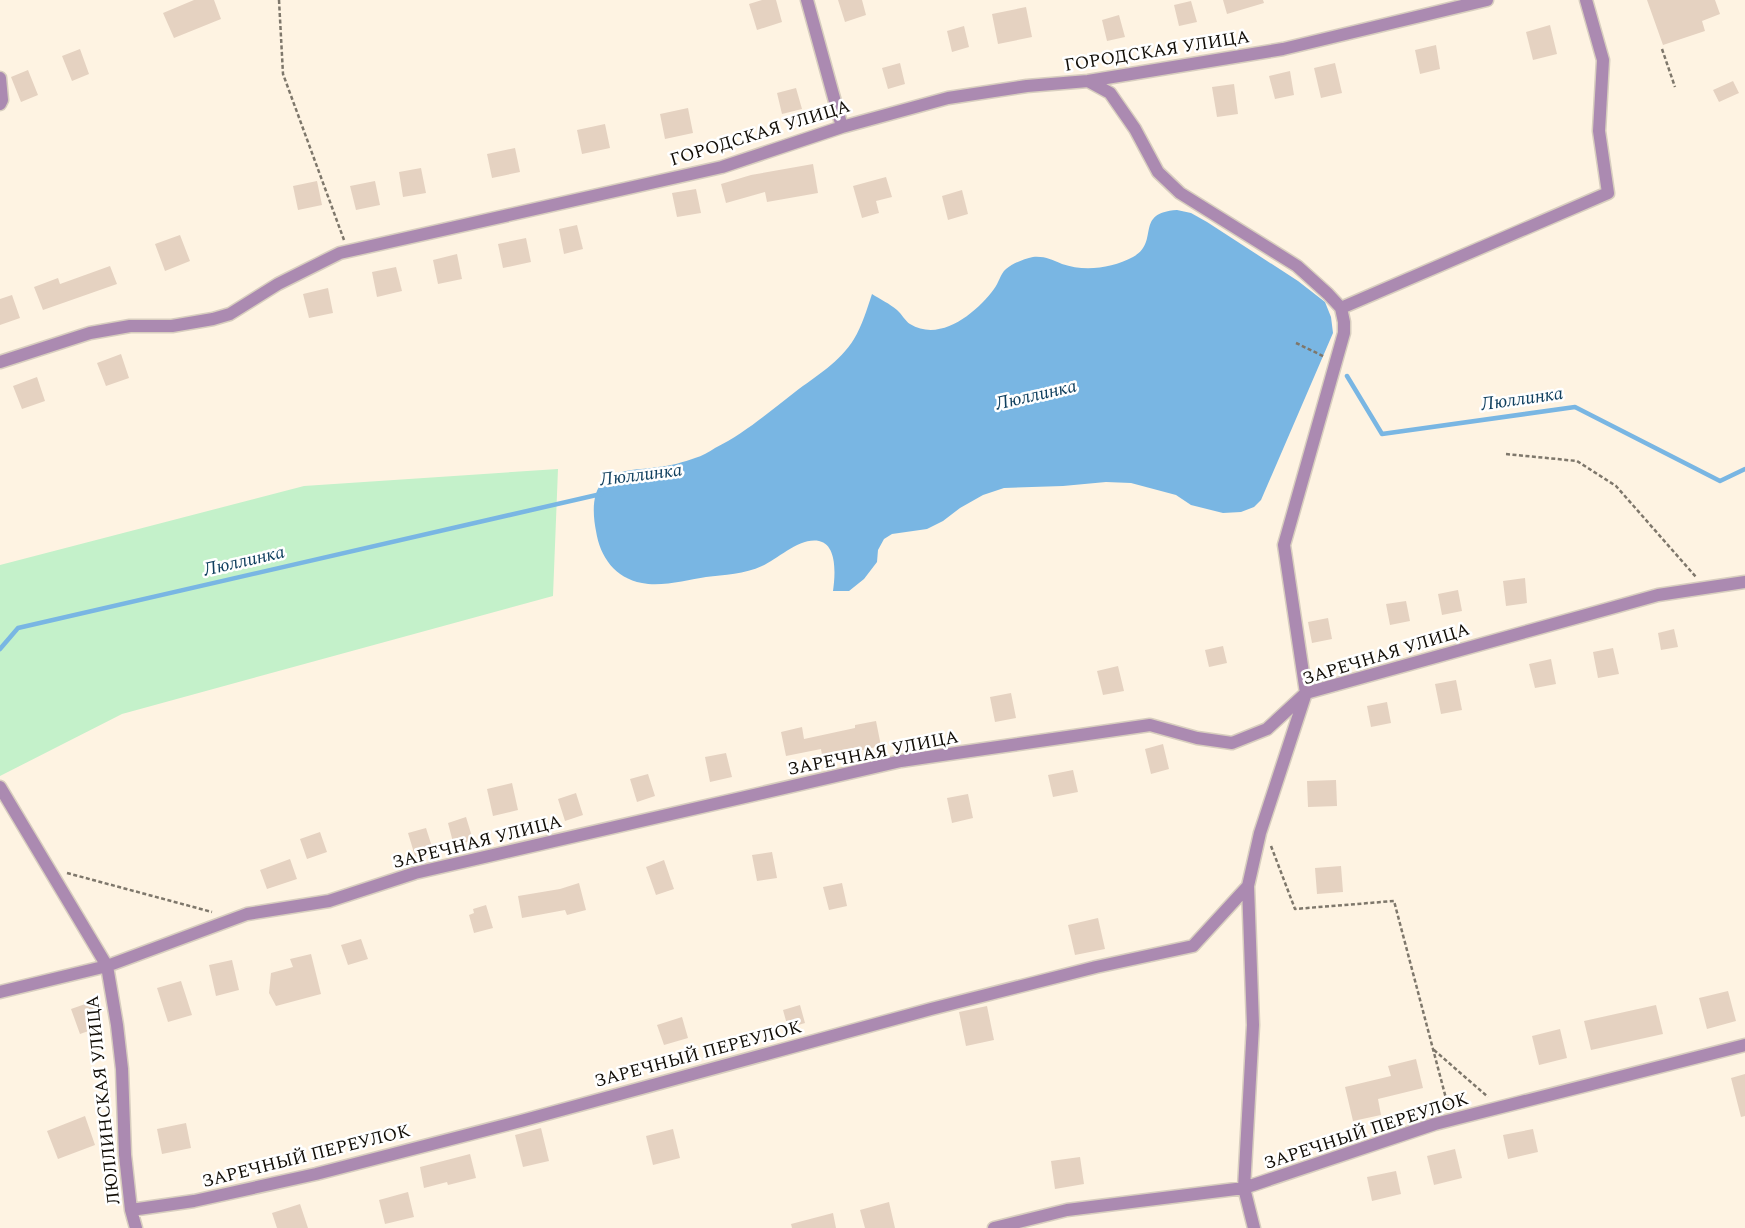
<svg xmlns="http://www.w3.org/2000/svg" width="1745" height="1228" viewBox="0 0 1745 1228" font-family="Spectral,serif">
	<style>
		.green { fill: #c4f1ca }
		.water { fill: #79b6e3 }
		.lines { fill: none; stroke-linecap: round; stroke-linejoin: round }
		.stream { stroke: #79b6e3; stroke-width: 4.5 }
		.building { fill: #e5d2c1 }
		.minor-casing { stroke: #d8cebf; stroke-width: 15 }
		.path { stroke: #7e776b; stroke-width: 2.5; stroke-dasharray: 4 2.5; stroke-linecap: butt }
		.minor { stroke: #ab8ab1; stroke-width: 12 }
		.labels { text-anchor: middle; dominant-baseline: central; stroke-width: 5; stroke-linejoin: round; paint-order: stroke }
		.street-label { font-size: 18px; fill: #110d06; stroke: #fff }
		.water-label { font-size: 19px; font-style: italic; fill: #11405f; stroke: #fff }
	</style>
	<rect width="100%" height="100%" fill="#fef3e2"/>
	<path class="green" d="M 558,469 L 553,596 L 122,714 L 0,776 L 0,565 L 304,486 Z"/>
	<path class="water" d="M 1177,210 L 1191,213 L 1207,222 L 1298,281 L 1325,302 L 1331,317 L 1333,333 L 1261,500 L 1254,507 L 1241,512 L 1223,513 L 1191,505 L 1176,495 L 1131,483 L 1106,482 L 1063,486 L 1004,488 L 983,495 L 960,508 L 943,521 L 927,529 L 892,534 L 884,539 L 878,550 L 877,562 L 864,579 L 849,591 L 833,591 C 835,577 838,545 819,541 C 800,537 778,559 762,566 C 745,574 724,575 706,577 C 688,580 661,587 642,583 C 615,578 600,557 596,531 C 593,516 591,492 604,481 C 618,468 641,470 658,467 C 670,466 684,462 695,458 C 702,456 709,452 715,448 C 745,433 769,412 795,392 C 816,376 840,362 854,339 C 862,326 867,309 872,294 C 880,299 890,304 897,310 C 902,314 905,321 910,324 C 941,343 977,312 994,289 C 999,283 1000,274 1006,269 C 1013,263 1024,259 1033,257 C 1045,256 1052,260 1062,264 C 1085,272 1112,268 1133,257 C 1161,242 1133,213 1177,210 Z"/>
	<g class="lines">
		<path class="stream" d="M 1347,376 L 1382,434 L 1575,407 L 1720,481 L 1745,469
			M 0,649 L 18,628 L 601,494"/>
	</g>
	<path class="building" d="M 194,0 L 214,0 L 221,19 L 174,38 L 163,13 Z
		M 762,0 L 776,0 L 782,22 L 757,30 L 749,4 Z
		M 838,0 L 862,0 L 866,15 L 845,22 Z
		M 1223,0 L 1263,0 L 1264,3 L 1227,14 Z
		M 1647,0 L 1715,0 L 1720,14 L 1702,21 L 1705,31 L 1663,45 Z
		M 1191,1 L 1197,22 L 1179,26 L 1174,5 Z
		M 1026,7 L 1032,37 L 998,44 L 992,14 Z
		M 1119,15 L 1125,37 L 1107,41 L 1102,20 Z
		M 1550,25 L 1557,54 L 1533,60 L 1526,32 Z
		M 964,26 L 969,47 L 952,52 L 947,31 Z
		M 1436,45 L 1440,69 L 1420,74 L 1415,50 Z
		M 80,49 L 89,74 L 72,81 L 62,56 Z
		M 900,63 L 905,84 L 888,89 L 882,68 Z
		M 1335,63 L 1342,93 L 1321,98 L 1314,68 Z
		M 28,70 L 38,95 L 21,102 L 11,77 Z
		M 1290,71 L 1294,95 L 1275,99 L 1269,76 Z
		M 1733,81 L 1739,93 L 1719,102 L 1713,90 Z
		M 1234,84 L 1238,114 L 1217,117 L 1212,87 Z
		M 796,88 L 802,109 L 782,114 L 777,93 Z
		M 688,108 L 693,133 L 665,139 L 660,114 Z
		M 605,124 L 610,148 L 582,154 L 577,130 Z
		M 515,148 L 520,172 L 492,178 L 487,154 Z
		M 813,164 L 818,193 L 767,202 L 765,192 L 726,203 L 721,184 L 751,175 Z
		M 421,168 L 426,193 L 403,197 L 399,172 Z
		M 886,177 L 892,197 L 876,201 L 879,213 L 862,218 L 853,186 Z
		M 317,181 L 322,205 L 298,210 L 293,186 Z
		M 375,181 L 380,205 L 356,210 L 350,186 Z
		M 696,189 L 701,213 L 677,217 L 672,193 Z
		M 962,190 L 968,214 L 948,220 L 942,196 Z
		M 577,225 L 583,249 L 564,254 L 559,229 Z
		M 180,235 L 190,261 L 165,271 L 155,244 Z
		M 526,238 L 531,262 L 503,268 L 498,244 Z
		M 457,254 L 462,279 L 438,284 L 433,260 Z
		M 110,266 L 117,284 L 43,310 L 34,287 L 58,278 L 60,284 Z
		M 396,267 L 402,291 L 377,297 L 372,272 Z
		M 328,288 L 333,313 L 309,318 L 303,294 Z
		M 12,295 L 20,318 L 0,325 L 0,299 Z
		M 121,354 L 129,378 L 106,386 L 97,363 Z
		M 37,377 L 45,401 L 22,409 L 13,386 Z
		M 1525,578 L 1527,603 L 1506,606 L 1503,581 Z
		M 1458,590 L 1462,611 L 1442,615 L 1438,594 Z
		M 1406,601 L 1410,621 L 1390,625 L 1386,604 Z
		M 1328,618 L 1332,639 L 1312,643 L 1308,622 Z
		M 1674,629 L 1678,647 L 1661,650 L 1658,633 Z
		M 1223,646 L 1227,663 L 1209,667 L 1205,650 Z
		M 1613,648 L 1619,674 L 1598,678 L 1593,652 Z
		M 1551,659 L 1556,684 L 1535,688 L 1529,664 Z
		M 1118,666 L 1124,691 L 1103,695 L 1097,671 Z
		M 1456,680 L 1462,710 L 1441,714 L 1435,684 Z
		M 1011,693 L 1016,718 L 995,722 L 990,697 Z
		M 1387,702 L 1391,723 L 1371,727 L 1367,706 Z
		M 876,721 L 881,746 L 844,754 L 845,756 L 823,761 L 821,749 L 786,756 L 781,732 L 802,727 L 804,739 L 855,728 L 855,725 Z
		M 1163,744 L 1169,769 L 1151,774 L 1145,749 Z
		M 726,753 L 732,777 L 710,782 L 705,757 Z
		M 1073,770 L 1078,792 L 1053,797 L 1048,775 Z
		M 648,774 L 655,796 L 637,802 L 630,779 Z
		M 1336,780 L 1337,806 L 1308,807 L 1307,781 Z
		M 512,783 L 518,810 L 493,816 L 487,789 Z
		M 576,793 L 583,815 L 565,821 L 558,799 Z
		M 968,794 L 973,818 L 952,823 L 947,798 Z
		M 466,817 L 473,840 L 454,846 L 448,823 Z
		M 426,828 L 433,850 L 415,856 L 408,833 Z
		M 320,832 L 327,852 L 307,859 L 300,839 Z
		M 772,852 L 777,878 L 757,881 L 752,855 Z
		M 290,859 L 297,879 L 267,889 L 260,870 Z
		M 664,860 L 674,889 L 656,895 L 646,867 Z
		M 1341,866 L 1343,892 L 1317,894 L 1315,868 Z
		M 579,883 L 586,910 L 567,915 L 565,910 L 522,918 L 518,896 L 560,889 Z
		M 842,883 L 847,906 L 829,910 L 823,887 Z
		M 486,905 L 493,928 L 474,933 L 469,915 L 474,913 L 473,909 Z
		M 1098,918 L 1105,949 L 1075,955 L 1068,925 Z
		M 361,939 L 368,959 L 348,965 L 341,945 Z
		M 311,954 L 321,994 L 276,1006 L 269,993 L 271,973 L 293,967 L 290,959 Z
		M 232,960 L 239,990 L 216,996 L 209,965 Z
		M 181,981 L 192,1015 L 168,1022 L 157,988 Z
		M 1728,991 L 1736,1021 L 1707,1029 L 1699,998 Z
		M 91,1002 L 100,1027 L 80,1034 L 71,1009 Z
		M 800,1005 L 805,1023 L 788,1028 L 783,1010 Z
		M 1656,1005 L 1663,1034 L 1591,1050 L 1584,1021 Z
		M 987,1006 L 994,1040 L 966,1046 L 959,1012 Z
		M 682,1017 L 688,1038 L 664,1045 L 657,1025 Z
		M 1560,1029 L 1567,1058 L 1539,1065 L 1532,1036 Z
		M 1416,1059 L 1423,1088 L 1378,1099 L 1381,1115 L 1353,1121 L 1345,1087 L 1391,1076 L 1388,1066 Z
		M 1745,1074 L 1745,1116 L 1741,1117 L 1731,1078 Z
		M 85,1116 L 95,1145 L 58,1159 L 47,1131 Z
		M 186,1123 L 191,1148 L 162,1154 L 157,1129 Z
		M 541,1128 L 549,1161 L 523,1167 L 515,1135 Z
		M 673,1129 L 680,1158 L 653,1165 L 646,1136 Z
		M 1533,1129 L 1538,1152 L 1508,1159 L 1503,1135 Z
		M 1455,1149 L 1462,1178 L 1434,1185 L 1427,1156 Z
		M 470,1154 L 476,1178 L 448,1185 L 447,1182 L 424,1188 L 420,1167 Z
		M 1080,1157 L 1084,1184 L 1055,1189 L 1051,1161 Z
		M 1396,1171 L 1401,1194 L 1372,1201 L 1367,1177 Z
		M 408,1192 L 414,1217 L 385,1224 L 379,1200 Z
		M 889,1202 L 895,1228 L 865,1228 L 860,1210 Z
		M 300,1204 L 308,1228 L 277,1228 L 272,1213 Z
		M 833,1213 L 836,1228 L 792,1228 L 791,1224 Z"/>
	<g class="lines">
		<g class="minor-casing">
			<path id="minor" d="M 807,0 L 842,127
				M 0,78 L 2,100 L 0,104
				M 1088,81 L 1110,93 L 1135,129 L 1158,172 L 1180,193 L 1297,266 L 1328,294 L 1341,308 L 1344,322 L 1344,333 L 1284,545 L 1306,693 L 1260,833 L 1248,886 L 1253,1025 L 1244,1188 L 1254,1228
				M 1341,308 L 1608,193 L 1599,131 L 1603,60 L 1586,0
				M 0,362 L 90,333 L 130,326 L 172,326 L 213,319 L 230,314 L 278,284 L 340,253 L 722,167 L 842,127 L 948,98 L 1027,86 L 1088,81 L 1283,49 L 1487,0
				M 0,787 L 107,966 L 117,1025 L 122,1069 L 125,1155 L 131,1210 L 136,1228
				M 0,992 L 107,966 L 247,914 L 329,901 L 415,873 L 901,761 L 1150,725 L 1197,738 L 1232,743 L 1267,729 L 1306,693 L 1658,595 L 1745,582
				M 131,1210 L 194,1201 L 316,1174 L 521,1121 L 931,1009 L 1096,967 L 1193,946 L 1248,886
				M 994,1228 L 1067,1210 L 1244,1188 L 1435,1124 L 1745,1045"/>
		</g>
		<path class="path" d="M 279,0 L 283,74 L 344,240
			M 1662,49 L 1675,87
			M 1296,343 L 1325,357
			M 1506,454 L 1577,461 L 1616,486 L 1696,577
			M 1271,846 L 1295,909 L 1394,901 L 1448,1106
			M 67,873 L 212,912
			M 1434,1050 L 1488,1097"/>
		<use href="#minor" class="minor"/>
	</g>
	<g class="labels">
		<g class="street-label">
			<text transform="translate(1157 51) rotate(-9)">ГОРОДСКАЯ УЛИЦА</text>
			<text transform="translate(760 133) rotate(-17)">ГОРОДСКАЯ УЛИЦА</text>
			<text transform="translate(1386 654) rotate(-17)">ЗАРЕЧНАЯ УЛИЦА</text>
			<text transform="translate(873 753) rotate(-11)">ЗАРЕЧНАЯ УЛИЦА</text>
			<text transform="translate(477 842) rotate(-14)">ЗАРЕЧНАЯ УЛИЦА</text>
			<text transform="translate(698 1054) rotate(-15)">ЗАРЕЧНЫЙ ПЕРЕУЛОК</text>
			<text transform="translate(103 1100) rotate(-96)">ЛЮЛЛИНСКАЯ УЛИЦА</text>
			<text transform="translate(1366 1131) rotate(-18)">ЗАРЕЧНЫЙ ПЕРЕУЛОК</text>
			<text transform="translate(306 1156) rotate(-14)">ЗАРЕЧНЫЙ ПЕРЕУЛОК</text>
		</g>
		<g class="water-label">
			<text transform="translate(1036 395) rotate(-13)">Люллинка</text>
			<text transform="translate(1522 399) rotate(-8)">Люллинка</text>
			<text transform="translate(641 475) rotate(-7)">Люллинка</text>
			<text transform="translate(244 561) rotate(-13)">Люллинка</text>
		</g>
	</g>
</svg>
